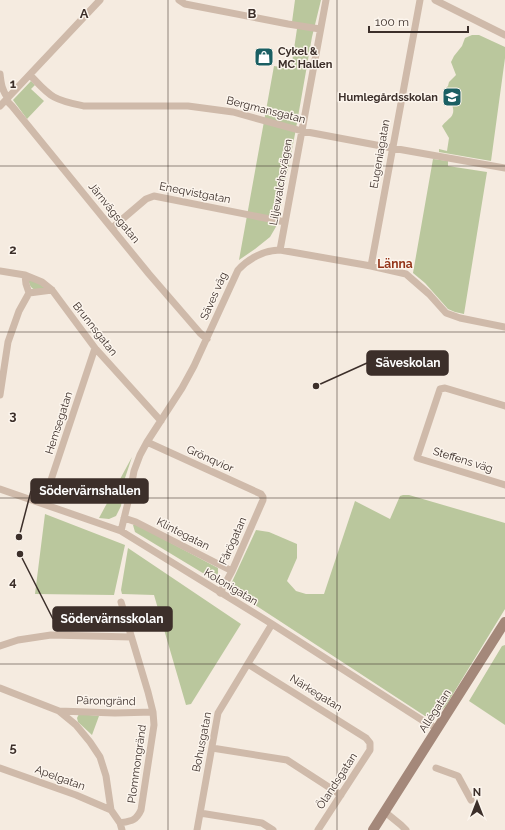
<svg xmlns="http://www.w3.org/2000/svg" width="505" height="830" viewBox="0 0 505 830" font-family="Raleway,sans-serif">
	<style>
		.green { fill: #bac79d }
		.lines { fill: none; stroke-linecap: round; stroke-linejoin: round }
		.street { stroke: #cfbaaa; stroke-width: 7 }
		.secondary { stroke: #a4887a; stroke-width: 10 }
		.grid { fill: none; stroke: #3c2f2a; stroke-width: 1; stroke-opacity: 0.55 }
		.labels { text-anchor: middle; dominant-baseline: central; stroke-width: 3; stroke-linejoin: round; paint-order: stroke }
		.poi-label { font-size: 11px; font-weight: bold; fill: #3c2f2a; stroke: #fcf5ed; text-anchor: start }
		.street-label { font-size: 11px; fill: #3c2f2a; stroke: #fcf5ed }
		.neighbourhood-label { font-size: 12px; font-weight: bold; fill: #94351a; stroke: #fcf5ed }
		.grid-label { font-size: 13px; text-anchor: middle; font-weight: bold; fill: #3c2f2a; stroke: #fcf5ed; stroke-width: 3; stroke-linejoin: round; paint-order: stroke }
		.leader { fill: none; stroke: #3c2f2a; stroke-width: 1.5 }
		.callout-dot { fill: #3c2f2a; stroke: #fcf5ed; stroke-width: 1.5 }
		.callout { fill: #3c2f2a; stroke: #3c2f2a; stroke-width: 1.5 }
		.callout-label { font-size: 12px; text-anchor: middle; font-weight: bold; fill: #fff }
	</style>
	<rect width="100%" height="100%" fill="#f5ebe0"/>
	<path class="green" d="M 295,0 L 321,0 L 312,37 L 295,134 L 277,225 L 270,237 L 255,249 L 239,260 L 274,66 L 291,69 L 298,22 L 292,22 Z
		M 472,35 L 479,35 L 505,47 L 505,58 L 491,161 L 439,152 L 439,149 L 447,151 L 449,138 L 442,126 C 445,122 448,120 451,117 C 457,109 450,100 444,94 L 445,89 L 448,86 L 449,82 L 456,75 L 451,62 L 454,56 L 462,46 L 465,38 Z
		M 31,81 L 35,85 L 31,89 L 44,101 L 27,119 L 13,100 Z
		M 433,159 L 448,161 L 448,166 L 487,172 L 464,314 L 455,312 L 448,309 L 425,283 L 413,273 Z
		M 28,279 L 41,284 L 45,288 C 35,290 31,292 28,279 Z
		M 132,457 L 125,478 L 121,506 L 116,516 L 109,519 L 99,518 Z
		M 403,495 L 409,495 L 505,523 L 505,609 L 445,707 L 435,716 L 425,716 L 232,590 L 231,584 L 256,530 L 269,532 L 297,544 L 297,558 L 287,581 L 296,591 L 306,594 L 324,594 L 355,501 L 390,519 L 400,496 Z
		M 45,514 L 125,545 L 114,595 L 35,594 Z
		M 135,524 L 218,568 L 218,573 L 216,577 L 211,578 L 135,532 L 133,525 Z
		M 128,548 L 241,624 L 191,704 L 186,705 L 154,595 L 122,594 L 121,590 Z
		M 505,645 L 505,725 L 469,701 L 502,646 Z
		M 79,714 L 99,716 L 92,735 L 78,722 L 77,718 Z"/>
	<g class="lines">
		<path class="street" d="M 179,0 L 185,4 L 288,24 L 320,29
			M 435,0 L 505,35
			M 0,74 C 1,83 2,91 8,98
			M 30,75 C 37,82 45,92 54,97 C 63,102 74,104 84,106 L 188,106 L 233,112 L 302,131 L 392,148 L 505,168
			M 6,100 L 12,106 L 149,274 L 200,333 L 207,339
			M 0,106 L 100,0
			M 112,228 L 146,199 L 154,196 L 285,222
			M 280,250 L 326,0
			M 371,266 L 420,0
			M 0,271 L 25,275 L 42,282 L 52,290 L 95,348 L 161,421
			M 25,275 L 26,284 L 29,293 L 52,290
			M 0,395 L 8,342 L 19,311 L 29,293
			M 505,406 L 445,388 L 440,389 L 417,458 L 505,485
			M 147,442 L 261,494 L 263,497 L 263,500 L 232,571 L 220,593
			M 0,489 L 121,531 L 272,624 L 425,722 L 438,729
			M 43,504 L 95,348
			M 124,518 L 136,522 L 232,571
			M 121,531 L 129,498 L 134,471 L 140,455 L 147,442 L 182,388 L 194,366 L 238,270 C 248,259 264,250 280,250 L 371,266 L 406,274 L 429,294 L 446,313 L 460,318 L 505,327
			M 0,646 L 18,640 L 51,635 L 131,637
			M 248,664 L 366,738 L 370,743 L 370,750 L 318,830
			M 0,688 L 59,711 L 76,725 L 90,742 L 100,757 L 106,776 L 111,810 L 120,823 L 122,830
			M 59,711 L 115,713 L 153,712
			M 212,748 L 287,760 L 341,795
			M 0,768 L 76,795 L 111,810
			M 436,768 L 458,776 L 471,800
			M 385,812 L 401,825 L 406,830
			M 200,813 L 262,823 L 273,830
			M 120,823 C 131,821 136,821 141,810 L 154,725 L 153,712 L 148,692 L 121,602
			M 197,830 L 218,713 L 272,624"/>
		<path class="secondary" d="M 373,830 L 505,622"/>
	</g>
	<path class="grid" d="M 168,0 L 168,830M 337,0 L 337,830M 0,166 L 505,166M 0,332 L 505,332M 0,498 L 505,498M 0,664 L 505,664"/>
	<defs>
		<g id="shop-square" transform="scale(1)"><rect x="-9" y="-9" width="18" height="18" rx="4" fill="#1a5f63" stroke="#fcf5ed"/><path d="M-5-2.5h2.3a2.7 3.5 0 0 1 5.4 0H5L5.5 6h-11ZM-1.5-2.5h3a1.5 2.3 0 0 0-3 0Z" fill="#fff"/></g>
		<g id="school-square" transform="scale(1)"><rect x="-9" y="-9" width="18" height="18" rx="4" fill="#1a5f63" stroke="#fcf5ed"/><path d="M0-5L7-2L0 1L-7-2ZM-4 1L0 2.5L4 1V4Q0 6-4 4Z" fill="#fff"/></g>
	</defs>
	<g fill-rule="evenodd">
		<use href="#shop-square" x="264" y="57"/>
		<use href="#school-square" x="452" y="97"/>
	</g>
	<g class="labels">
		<g class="poi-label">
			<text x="278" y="51">Cykel &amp;<tspan x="278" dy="13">MC Hallen</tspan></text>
			<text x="438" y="97" text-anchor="end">Humlegårdsskolan</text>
		</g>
		<g class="street-label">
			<text transform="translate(266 110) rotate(14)">Bergmansgatan</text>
			<text transform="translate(380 154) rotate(-80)">Eugeniagatan</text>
			<text transform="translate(281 182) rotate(-80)">Liljewalchsvägen</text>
			<text transform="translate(195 193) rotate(11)">Eneqvistgatan</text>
			<text transform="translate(114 213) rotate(51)">Järnvägsgatan</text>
			<text transform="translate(214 296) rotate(-66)">Säves väg</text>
			<text transform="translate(95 329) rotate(52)">Brunnsgatan</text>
			<text transform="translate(59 423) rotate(-72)">Hemsegatan</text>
			<text transform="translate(210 459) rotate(24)">Grönqvior</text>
			<text transform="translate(463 460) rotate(17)">Steffens väg</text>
			<text transform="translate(183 534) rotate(27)">Klintegatan</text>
			<text transform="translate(233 541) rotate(-66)">Fårögatan</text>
			<text transform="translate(231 587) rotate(31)">Kolonigatan</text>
			<text transform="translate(316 693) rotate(32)">Närkegatan</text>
			<text transform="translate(106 701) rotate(1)">Pärongränd</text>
			<text transform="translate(435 711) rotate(-57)">Allégatan</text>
			<text transform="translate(202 742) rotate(-79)">Bohusgatan</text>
			<text transform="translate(137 764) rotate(-82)">Plommongränd</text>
			<text transform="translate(60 778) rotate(20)">Apelgatan</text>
			<text transform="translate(337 781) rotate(-57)">Ölandsgatan</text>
		</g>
		<g class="neighbourhood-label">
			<text x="395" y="264">Länna</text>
		</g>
	</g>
	<g class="grid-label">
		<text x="84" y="18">A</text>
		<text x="252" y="18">B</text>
		<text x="13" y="88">1</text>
		<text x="13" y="254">2</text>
		<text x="13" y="420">3</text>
		<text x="13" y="586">4</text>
		<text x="13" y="752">5</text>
	</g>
	<path class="leader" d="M316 386L367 363M19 537L31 491M20 554L53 619"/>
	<g class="callout-dot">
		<circle cx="316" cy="386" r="4"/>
		<circle cx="19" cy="537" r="4"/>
		<circle cx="20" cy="554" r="4"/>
	</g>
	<g class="callout">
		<rect x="367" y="351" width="81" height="24" rx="4"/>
		<rect x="31" y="479" width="117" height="24" rx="4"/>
		<rect x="53" y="607" width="119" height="24" rx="4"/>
	</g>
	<g class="callout-label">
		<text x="408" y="367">Säveskolan</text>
		<text x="90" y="495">Södervärnshallen</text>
		<text x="112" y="623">Södervärnsskolan</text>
	</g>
	<g transform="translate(477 802)" stroke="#fcf5ed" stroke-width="3" paint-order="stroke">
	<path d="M0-3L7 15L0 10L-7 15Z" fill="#3c2f2a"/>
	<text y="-6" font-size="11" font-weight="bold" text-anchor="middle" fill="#3c2f2a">N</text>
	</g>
	<path d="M369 26v6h99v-6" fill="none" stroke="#3c2f2a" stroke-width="2"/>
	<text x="375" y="26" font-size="12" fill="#3c2f2a" stroke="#fcf5ed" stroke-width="3" paint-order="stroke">100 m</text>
</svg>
